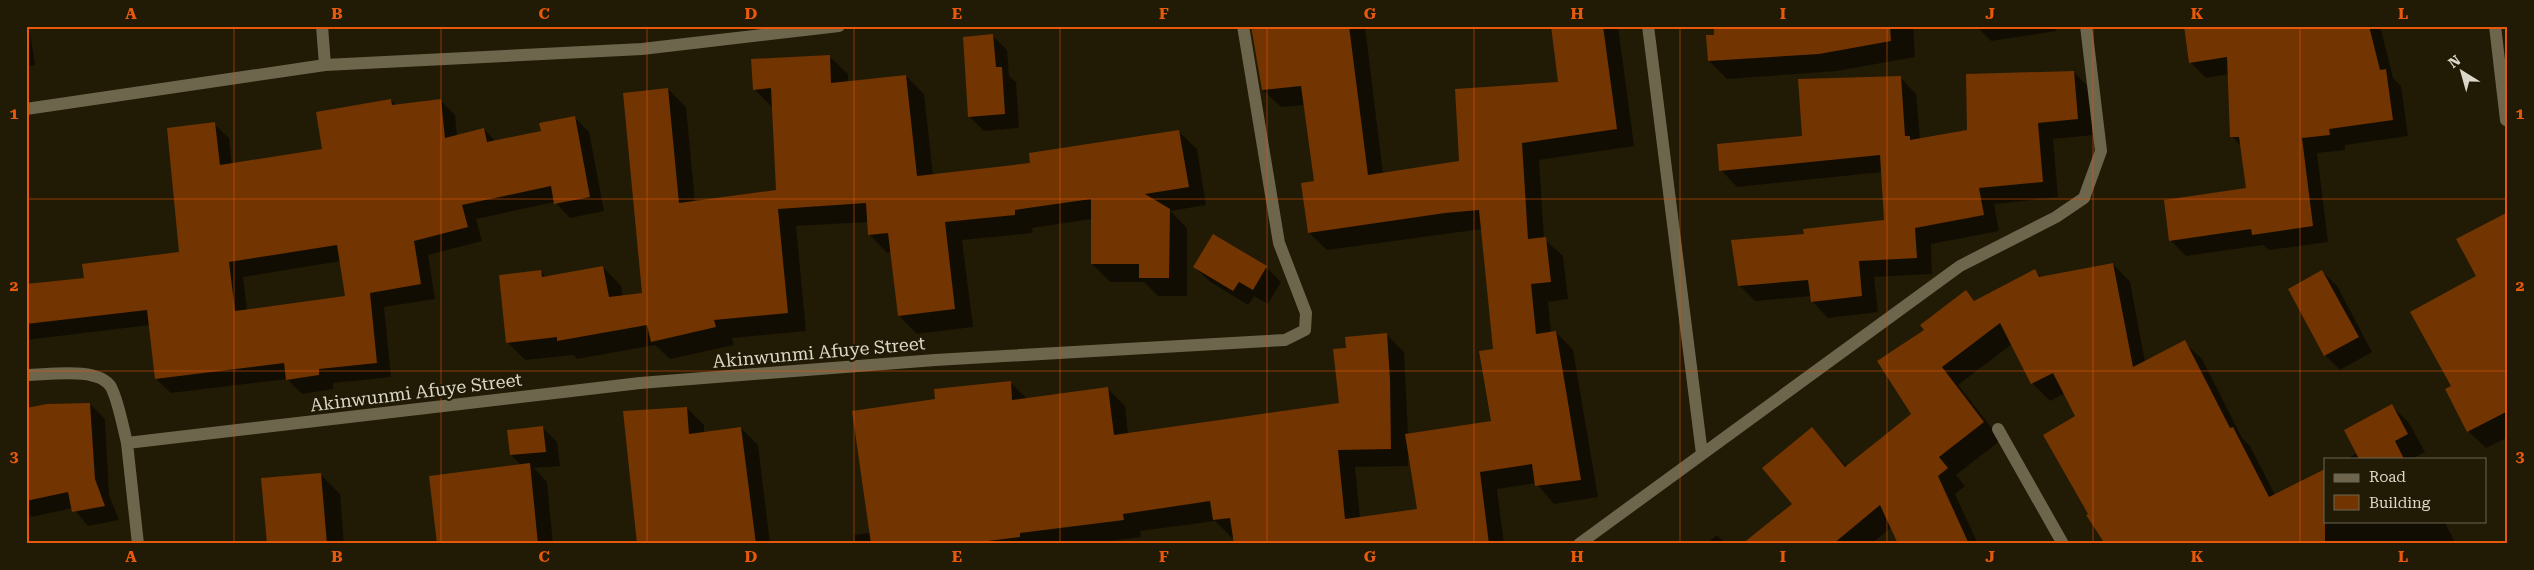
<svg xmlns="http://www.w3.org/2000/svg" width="2534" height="570" viewBox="0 0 2534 570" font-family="'Roboto Serif',serif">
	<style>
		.shadow { fill: #0007; fill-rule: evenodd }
		.building { fill: #723401; fill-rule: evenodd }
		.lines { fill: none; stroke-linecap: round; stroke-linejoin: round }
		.minor { stroke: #6d654c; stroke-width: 12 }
		.grid { fill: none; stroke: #e8590c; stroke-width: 1; stroke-opacity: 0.55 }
		.labels { text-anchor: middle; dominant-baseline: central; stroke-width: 4.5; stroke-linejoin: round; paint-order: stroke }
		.street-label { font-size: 18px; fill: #dbd7c9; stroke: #211a04 }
		.neatline { fill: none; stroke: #e8590c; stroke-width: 2 }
		.grid-label { font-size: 16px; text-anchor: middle; font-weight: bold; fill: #e8590c }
	</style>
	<rect width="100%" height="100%" fill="#211a04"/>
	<path class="shadow" d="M 26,26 L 29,26 L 35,65 L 26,67 Z
		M 1252,26 L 1365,26 L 1383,174 L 1461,162 L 1559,84 L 1552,26 L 1618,26 L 1634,146 L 1539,160 L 1544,239 L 1563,256 L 1568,299 L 1548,302 L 1551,333 L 1556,332 L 1573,350 L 1598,497 L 1554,504 L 1536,483 L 1497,489 L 1504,544 L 1235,544 L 1234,537 L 1232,538 L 1215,521 L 1140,531 L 1141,537 L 1090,544 L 855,544 L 854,535 L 870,533 L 936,400 L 1010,382 L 1027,399 L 1107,388 L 1125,406 L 1128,435 L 1341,404 L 1348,349 L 1386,334 L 1404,352 L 1408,435 L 1492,422 L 1495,350 L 1482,229 L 1327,250 L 1309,233 L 1315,182 L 1305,105 L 1281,107 L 1263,90 ZM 1408,455 L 1418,510 L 1360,518 L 1355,467 L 1408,466 Z
		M 1715,26 L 1913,26 L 1915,57 L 1837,71 L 1727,79 L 1709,61 L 1716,36 Z
		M 1976,26 L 2055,26 L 2056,31 L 1991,41 Z
		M 2185,26 L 2380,26 L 2393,78 L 2401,86 L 2408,136 L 2345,145 L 2345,150 L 2317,153 L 2328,242 L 2269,250 L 2263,245 L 2186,256 L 2170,240 L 2247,189 L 2242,147 L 2232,136 L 2229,74 L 2206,78 L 2190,62 Z
		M 993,36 L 1007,50 L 1009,76 L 1016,82 L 1019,128 L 984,131 L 969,116 Z
		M 829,56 L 848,74 L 848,83 L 906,76 L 924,94 L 933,175 L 1031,164 L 1178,131 L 1197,149 L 1206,205 L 1170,211 L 1187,228 L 1187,296 L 1158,296 L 1144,282 L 1110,282 L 1092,264 L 1092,219 L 1032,228 L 1033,233 L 962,240 L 973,327 L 917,334 L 899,316 L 891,252 L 887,253 L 869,234 L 868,222 L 796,226 L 806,331 L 732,338 L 734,345 L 670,359 L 655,345 L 577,359 L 573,355 L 525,360 L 507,342 L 541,272 L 546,277 L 603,267 L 621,286 L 623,297 L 643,294 L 668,89 L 686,107 L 695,203 L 777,191 L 773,108 L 754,89 Z
		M 2074,72 L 2090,89 L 2094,135 L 2053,139 L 2058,197 L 1994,204 L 1999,231 L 1931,244 L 1932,274 L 1874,277 L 1878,312 L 1828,318 L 1812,301 L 1811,296 L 1755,301 L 1739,285 L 1805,235 L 1885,221 L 1882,172 L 1737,187 L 1721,170 L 1803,137 L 1900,77 L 1916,94 L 1920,139 L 1968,131 Z
		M 391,100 L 396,105 L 440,100 L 455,115 L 457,136 L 484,129 L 496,142 L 542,132 L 575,118 L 589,132 L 604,211 L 570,218 L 555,202 L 476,219 L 482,241 L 428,255 L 435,299 L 384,307 L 391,377 L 333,383 L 333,389 L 302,394 L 287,379 L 171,393 L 156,379 L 150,325 L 26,340 L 26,285 L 85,279 L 180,253 L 214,124 L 229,138 L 232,165 L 323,150 ZM 341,261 L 347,297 L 247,310 L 243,277 Z
		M 2508,213 L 2508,437 L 2486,448 L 2468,431 L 2453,387 L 2477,277 Z
		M 2113,264 L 2130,282 L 2145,362 L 2184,342 L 2202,359 L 2242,438 L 2250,446 L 2275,495 L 2325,470 L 2325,521 L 2444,521 L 2456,544 L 2106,544 L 2089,514 L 2077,417 L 2065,393 L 2050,401 L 2032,383 L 2012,344 L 1958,385 L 2001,440 L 1956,475 L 1965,486 L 1955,494 L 1978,544 L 1900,544 L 1892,527 L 1871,544 L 1744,544 L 1794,504 L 1812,429 L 1847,467 L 1913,414 L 1926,330 L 1966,292 L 1975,301 L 2035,271 L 2042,278 Z
		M 1195,267 L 1266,267 L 1281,282 L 1268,304 L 1254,296 L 1248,305 L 1209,281 Z
		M 2322,271 L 2337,286 L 2372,352 L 2340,370 L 2325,355 Z
		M 90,404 L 105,419 L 109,495 L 119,520 L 88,526 L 73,508 L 32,517 L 26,511 L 26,410 Z
		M 2392,406 L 2409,423 L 2425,452 L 2412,459 L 2347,459 L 2357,453 Z
		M 687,408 L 704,425 L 704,433 L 741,428 L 758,445 L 770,544 L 627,544 L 638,542 Z
		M 542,427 L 557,442 L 560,466 L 534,468 L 547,482 L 553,544 L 438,544 L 522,466 L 511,455 Z
		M 320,474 L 340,494 L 344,544 L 268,544 Z
		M 1717,535 L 1726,544 L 1706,544 Z"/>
	<path class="building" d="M 1251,26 L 1349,26 L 1368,175 L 1459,161 L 1455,89 L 1558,82 L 1551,26 L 1603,26 L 1617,129 L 1522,143 L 1528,239 L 1546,237 L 1551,282 L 1531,284 L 1536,334 L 1556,331 L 1581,480 L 1535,486 L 1532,464 L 1480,472 L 1489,544 L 1234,544 L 1230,518 L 1213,520 L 1210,501 L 1123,514 L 1124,520 L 1020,533 L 1020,537 L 964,544 L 871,544 L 852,411 L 935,399 L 934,389 L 1011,381 L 1012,400 L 1108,387 L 1114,435 L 1339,403 L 1333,349 L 1346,348 L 1345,337 L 1387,333 L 1390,379 L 1391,449 L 1338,450 L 1345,519 L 1417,509 L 1405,434 L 1491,421 L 1479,351 L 1493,349 L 1479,210 L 1445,213 L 1308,233 L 1301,183 L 1314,181 L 1301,86 L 1262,90 Z
		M 1714,26 L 1890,26 L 1891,41 L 1819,54 L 1708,61 L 1706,35 L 1714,35 Z
		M 2184,26 L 2369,26 L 2380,70 L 2386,69 L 2393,120 L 2329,129 L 2330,135 L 2302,138 L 2313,226 L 2252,235 L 2251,229 L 2169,241 L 2164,200 L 2246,188 L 2239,137 L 2230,137 L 2227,57 L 2189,63 Z
		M 993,34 L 996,67 L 1002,67 L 1005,114 L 968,117 L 963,37 Z
		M 830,55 L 831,83 L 906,75 L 917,176 L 1030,163 L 1029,153 L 1179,130 L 1189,187 L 1145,194 L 1170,209 L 1169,278 L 1139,278 L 1139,264 L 1091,264 L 1091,199 L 1015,210 L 1015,215 L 945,222 L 955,309 L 898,316 L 888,233 L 868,235 L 866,203 L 778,209 L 788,313 L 714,320 L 716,327 L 651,342 L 647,325 L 557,341 L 557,337 L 506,343 L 499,275 L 541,270 L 542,277 L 603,266 L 609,297 L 642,293 L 623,93 L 668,88 L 679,203 L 776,190 L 771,88 L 753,90 L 751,59 Z
		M 2074,71 L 2078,119 L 2038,123 L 2043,182 L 1979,188 L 1984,215 L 1915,228 L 1917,258 L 1859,261 L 1862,296 L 1811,302 L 1808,280 L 1738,286 L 1731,240 L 1804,234 L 1803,229 L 1884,220 L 1880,155 L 1719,171 L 1717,144 L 1802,136 L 1798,79 L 1901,76 L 1905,136 L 1910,136 L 1910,140 L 1967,130 L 1966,74 Z
		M 391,99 L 392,105 L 441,99 L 445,138 L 484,128 L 487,142 L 541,131 L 539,123 L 575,116 L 590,197 L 554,204 L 551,186 L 462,205 L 468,227 L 414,241 L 421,284 L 370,293 L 377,363 L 319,369 L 319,375 L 286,380 L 284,363 L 155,379 L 147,310 L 26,324 L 26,284 L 84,278 L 82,264 L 179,252 L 167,128 L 215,122 L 220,165 L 322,149 L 316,112 ZM 337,245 L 345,296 L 235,311 L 229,262 Z
		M 2508,212 L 2508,411 L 2467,432 L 2445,389 L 2451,386 L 2410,312 L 2476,276 L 2456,239 Z
		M 1213,234 L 1267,266 L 1253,290 L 1239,282 L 1233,291 L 1193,267 Z
		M 2113,263 L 2133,367 L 2185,340 L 2230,428 L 2233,427 L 2269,497 L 2325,469 L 2325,544 L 2105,544 L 2086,515 L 2088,514 L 2043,435 L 2075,416 L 2053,373 L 2031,384 L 2000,323 L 1942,367 L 1984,422 L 1939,457 L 1948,468 L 1938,476 L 1969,544 L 1898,544 L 1880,505 L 1833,544 L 1742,544 L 1792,504 L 1762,468 L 1812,427 L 1845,467 L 1911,414 L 1877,361 L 1924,330 L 1920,325 L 1966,290 L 1974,301 L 2035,269 L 2039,277 Z
		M 2322,270 L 2359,337 L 2324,356 L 2288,289 Z
		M 90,403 L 95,479 L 105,506 L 72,512 L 68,492 L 26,501 L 26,408 L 47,404 Z
		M 2392,404 L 2408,434 L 2395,441 L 2404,459 L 2359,459 L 2344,430 Z
		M 687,407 L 689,434 L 741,427 L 756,544 L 637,544 L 623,411 Z
		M 543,426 L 546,452 L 510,455 L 507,430 Z
		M 530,463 L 538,544 L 437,544 L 429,476 Z
		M 321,473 L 327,544 L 267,544 L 261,478 Z"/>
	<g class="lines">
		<path class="minor" d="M 322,26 L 325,65
			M 1648,26 L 1702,454
			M 2495,26 L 2506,120
			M 26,109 L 325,65 L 642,49 L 839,26
			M 26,375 C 48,375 98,366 111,387 C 118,400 123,427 127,443
			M 1998,429 L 2063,544
			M 138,544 L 127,443 L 640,383 L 935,360 L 1285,340 L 1305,330 L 1306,313 L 1279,243 L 1243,26
			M 1579,544 L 1960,266 L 2056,217 L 2084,198 L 2101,151 L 2086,26"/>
	</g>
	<path class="grid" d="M 234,26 L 234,544M 441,26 L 441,544M 647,26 L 647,544M 854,26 L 854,544M 1060,26 L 1060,544M 1267,26 L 1267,544M 1474,26 L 1474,544M 1680,26 L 1680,544M 1887,26 L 1887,544M 2093,26 L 2093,544M 2300,26 L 2300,544M 26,199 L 2508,199M 26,371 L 2508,371"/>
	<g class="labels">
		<g class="street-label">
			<text transform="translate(819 352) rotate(-5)">Akinwunmi Afuye Street</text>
			<text transform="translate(416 392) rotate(-7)">Akinwunmi Afuye Street</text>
		</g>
	</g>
	<rect width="2534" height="570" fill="none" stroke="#211a04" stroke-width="55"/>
	<rect x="2324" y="458" width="162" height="65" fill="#211a04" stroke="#6b6653"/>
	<rect x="2334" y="474" width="25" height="8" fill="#6d654c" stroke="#6b6653"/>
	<text x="2369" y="482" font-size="15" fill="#dbd7c9">Road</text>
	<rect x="2334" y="495" width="25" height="15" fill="#723401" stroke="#6b6653"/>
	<text x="2369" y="508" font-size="15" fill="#dbd7c9">Building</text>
	<g transform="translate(2462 72) rotate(323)" stroke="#211a04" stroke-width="4" paint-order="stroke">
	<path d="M0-4L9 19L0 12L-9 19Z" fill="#dbd7c9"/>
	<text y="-8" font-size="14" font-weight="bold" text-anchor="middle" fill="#dbd7c9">N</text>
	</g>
	<rect x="28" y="28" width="2478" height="514" class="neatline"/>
	<g class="grid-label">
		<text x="131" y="19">A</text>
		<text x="337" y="19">B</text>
		<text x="544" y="19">C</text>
		<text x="751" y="19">D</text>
		<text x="957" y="19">E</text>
		<text x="1164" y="19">F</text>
		<text x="1370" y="19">G</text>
		<text x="1577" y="19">H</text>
		<text x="1783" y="19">I</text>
		<text x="1990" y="19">J</text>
		<text x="2197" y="19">K</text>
		<text x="2403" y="19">L</text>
		<text x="14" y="119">1</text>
		<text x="2520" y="119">1</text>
		<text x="14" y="291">2</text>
		<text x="2520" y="291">2</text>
		<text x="14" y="462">3</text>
		<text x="2520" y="462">3</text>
		<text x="131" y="562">A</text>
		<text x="337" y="562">B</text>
		<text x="544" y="562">C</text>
		<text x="751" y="562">D</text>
		<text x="957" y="562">E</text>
		<text x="1164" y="562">F</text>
		<text x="1370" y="562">G</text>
		<text x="1577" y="562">H</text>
		<text x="1783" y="562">I</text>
		<text x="1990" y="562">J</text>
		<text x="2197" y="562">K</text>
		<text x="2403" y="562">L</text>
	</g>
</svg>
